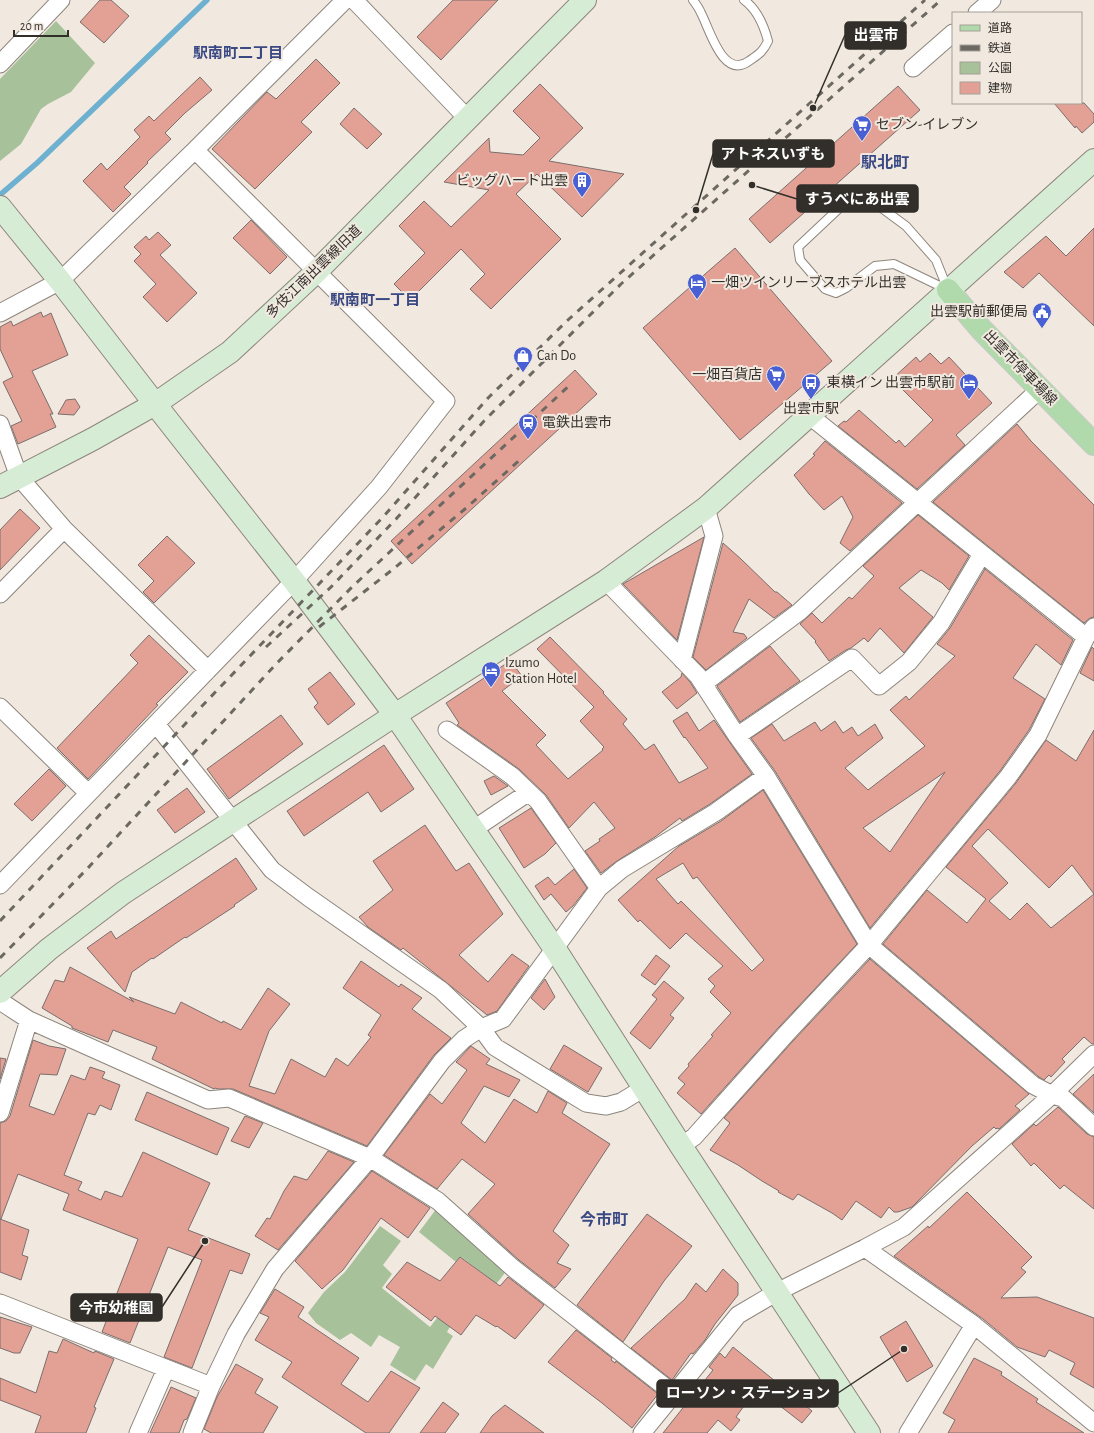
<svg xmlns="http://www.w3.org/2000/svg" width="1094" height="1433" viewBox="0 0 1094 1433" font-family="'Alegreya Sans','Noto Sans JP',sans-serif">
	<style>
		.green { fill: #a7c19a }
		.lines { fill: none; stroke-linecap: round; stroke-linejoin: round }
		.stream { stroke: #6eb0cf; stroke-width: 5.5 }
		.building { fill: #e3a196; stroke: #7b6e6c; fill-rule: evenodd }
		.lane-casing { stroke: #8d857d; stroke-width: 10 }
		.street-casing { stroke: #8d857d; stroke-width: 19 }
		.secondary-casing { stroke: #8d857d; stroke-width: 24 }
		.primary-casing { stroke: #cac9c8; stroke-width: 24 }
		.lane { stroke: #fff; stroke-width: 8 }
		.street { stroke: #fff; stroke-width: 17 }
		.secondary { stroke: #d7ecd5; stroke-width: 22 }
		.primary { stroke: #b0daab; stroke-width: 22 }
		.rail { stroke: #6c6862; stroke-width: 3; stroke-dasharray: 7 7; stroke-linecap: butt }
		.labels { text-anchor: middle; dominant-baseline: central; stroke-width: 4; stroke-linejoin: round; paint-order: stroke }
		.poi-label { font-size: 14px; fill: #322f2b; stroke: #f1e9df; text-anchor: start }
		.street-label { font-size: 14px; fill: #322f2b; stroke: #f1e9df }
		.neighbourhood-label { font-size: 15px; font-weight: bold; fill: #3a4984; stroke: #f1e9df }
		.quarter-label { font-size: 16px; font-weight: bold; fill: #3a4984; stroke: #f1e9df }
		.leader { fill: none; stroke: #322f2b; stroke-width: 1.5 }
		.callout-dot { fill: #322f2b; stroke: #f1e9df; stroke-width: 1.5 }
		.callout { fill: #322f2b; stroke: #322f2b; stroke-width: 1.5 }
		.callout-label { font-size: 15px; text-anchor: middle; font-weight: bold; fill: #fff }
	</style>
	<rect width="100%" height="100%" fill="#f1e9df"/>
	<path class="green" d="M 56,21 L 95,63 L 71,92 L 48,104 L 41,109 L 21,144 L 0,161 L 0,79 Z
		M 437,1208 L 507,1270 L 494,1287 L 489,1278 L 461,1257 L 456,1262 L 419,1232 Z
		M 380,1226 L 401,1241 L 383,1265 L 392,1274 L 382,1288 L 430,1327 L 441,1313 L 452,1323 L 447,1332 L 453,1336 L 433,1369 L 426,1364 L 415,1381 L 390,1365 L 400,1347 L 379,1335 L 371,1347 L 351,1333 L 340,1340 L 316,1323 L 308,1313 L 324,1292 L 345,1272 Z"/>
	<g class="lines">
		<path class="stream" d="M 0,195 L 37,163 L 207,0"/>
	</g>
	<path class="building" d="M 100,0 L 111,0 L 129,16 L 104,43 L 80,22 Z
		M 453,0 L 498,0 L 441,60 L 417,37 Z
		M 316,59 L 340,83 L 301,122 L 312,132 L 255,189 L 212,149 L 267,92 L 276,99 Z
		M 200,77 L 212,90 L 185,113 L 165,133 L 171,139 L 147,162 L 148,163 L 124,187 L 131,194 L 113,212 L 83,181 L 101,163 L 107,170 L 140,137 L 134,130 L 149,116 L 154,121 Z
		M 540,84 L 583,128 L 549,161 L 624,174 L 582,217 L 537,174 L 516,194 L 561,239 L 491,309 L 470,289 L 485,274 L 461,249 L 410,300 L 394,284 L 425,253 L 399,226 L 424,201 L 451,227 L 489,190 L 444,182 L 489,138 L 490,152 L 523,155 L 540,138 L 513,111 Z
		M 898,86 L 920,110 L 770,243 L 749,219 Z
		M 1054,103 L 1084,103 L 1094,114 L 1094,122 L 1082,133 L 1076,126 L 1075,128 Z
		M 354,108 L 382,134 L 367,149 L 340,124 Z
		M 251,220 L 287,257 L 270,274 L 233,238 Z
		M 1094,228 L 1094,326 L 1039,273 L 1023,288 L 1004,272 L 1046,236 L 1066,256 Z
		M 158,232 L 171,245 L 160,255 L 197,293 L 167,322 L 143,297 L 156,284 L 134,261 L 141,254 L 134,247 L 146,236 L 149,240 Z
		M 735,248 L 832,361 L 740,440 L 643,328 Z
		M 41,312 L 43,317 L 51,313 L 68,355 L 32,371 L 53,414 L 50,414 L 56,427 L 18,444 L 11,426 L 22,421 L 3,382 L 13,377 L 0,349 L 0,327 L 11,321 L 13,326 Z
		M 930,353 L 941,364 L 949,357 L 992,403 L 956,435 L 965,445 L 917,489 L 838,426 L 844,421 L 846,422 L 859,410 L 896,443 L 899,440 L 905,447 L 933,420 L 892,379 L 916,357 L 920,362 Z
		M 575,370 L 597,394 L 412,564 L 391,541 Z
		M 75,399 L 80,407 L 74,415 L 58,414 L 66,400 Z
		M 1017,424 L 1031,441 L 1094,505 L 1094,617 L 1090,618 L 1084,623 L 933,502 Z
		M 825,441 L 902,503 L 850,551 L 840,543 L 853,517 L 842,496 L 824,510 L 809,494 L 794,475 L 815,455 L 813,454 Z
		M 20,509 L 40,528 L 0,570 L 0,530 Z
		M 918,515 L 969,556 L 949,590 L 942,583 L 921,570 L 899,588 L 933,617 L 904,653 L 880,628 L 868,642 L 864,638 L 851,648 L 846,650 L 829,661 L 815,642 L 816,641 L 800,624 L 812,613 L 822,623 L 849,597 L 852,599 L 874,576 L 863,566 Z
		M 167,536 L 195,563 L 154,603 L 143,592 L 154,581 L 138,565 Z
		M 704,537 L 677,640 L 623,584 Z
		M 723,543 L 741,559 L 775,592 L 777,592 L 792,605 L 774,618 L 749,599 L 733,632 L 744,634 L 747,638 L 706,670 L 693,657 Z
		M 985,569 L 1073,640 L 1061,665 L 1036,644 L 1013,678 L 1045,699 L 1029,730 L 1000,771 L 870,928 L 775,771 L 751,738 L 772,724 L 784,741 L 815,722 L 821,731 L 835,721 L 843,733 L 852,727 L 858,736 L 875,724 L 883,738 L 845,768 L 868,790 L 925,746 L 890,710 L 906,696 L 909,700 L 955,656 L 937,644 L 950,628 ZM 945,772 L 890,852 L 863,828 Z
		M 149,635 L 188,672 L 156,704 L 158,705 L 88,779 L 57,748 L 138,663 L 130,655 Z
		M 550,637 L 604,692 L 603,693 L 627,719 L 623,724 L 645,750 L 654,744 L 679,783 L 708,768 L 685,737 L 684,738 L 673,721 L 687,712 L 699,731 L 714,720 L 752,774 L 710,804 L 682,821 L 680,818 L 655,837 L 617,861 L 601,873 L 585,851 L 600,841 L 599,839 L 615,828 L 594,802 L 569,828 L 546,795 L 519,769 L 457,725 L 459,723 L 446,703 L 507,663 L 512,663 L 522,676 L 502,691 L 546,735 L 536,745 L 568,779 L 603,750 L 602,749 L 604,747 L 580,721 L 594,707 L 537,649 Z
		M 770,646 L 800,681 L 740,722 L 717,686 Z
		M 1092,647 L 1094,649 L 1094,681 L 1080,673 Z
		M 330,672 L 355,704 L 328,725 L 314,707 L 318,703 L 308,689 Z
		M 682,673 L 690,682 L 697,693 L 677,709 L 662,692 L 681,677 Z
		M 281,715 L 303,744 L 229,799 L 207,769 Z
		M 1094,730 L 1094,1044 L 1092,1044 L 1084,1037 L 1062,1059 L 1065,1062 L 1051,1077 L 1049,1075 L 1044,1080 L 1039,1077 L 883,944 L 927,890 L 967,923 L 986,899 L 946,867 L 1016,783 L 1046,740 L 1076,761 ZM 988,829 L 1049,888 L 1072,865 L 1094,894 L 1051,928 L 1027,903 L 1010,920 L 989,901 L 1008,883 L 972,846 Z
		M 384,745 L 414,789 L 381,812 L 368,792 L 304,836 L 287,811 Z
		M 49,769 L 66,786 L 32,821 L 14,804 Z
		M 494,776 L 508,786 L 491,795 L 484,781 Z
		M 187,788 L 205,812 L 175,833 L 157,810 Z
		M 763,790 L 857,944 L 779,1027 L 701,1114 L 677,1093 L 685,1084 L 678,1078 L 689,1066 L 688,1064 L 713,1036 L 711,1035 L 731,1013 L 710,992 L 715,986 L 708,979 L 723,966 L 686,933 L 670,949 L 640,920 L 638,922 L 618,900 L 679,846 L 721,821 ZM 683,863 L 693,879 L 697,877 L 764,960 L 752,971 L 681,901 L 678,904 L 656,879 Z
		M 531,808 L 556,843 L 545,854 L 524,868 L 499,828 Z
		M 425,825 L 456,871 L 469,863 L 503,914 L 459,955 L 488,982 L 512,954 L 529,966 L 497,1011 L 487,1015 L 403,948 L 401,950 L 368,927 L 359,917 L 393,890 L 373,861 Z
		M 236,858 L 257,889 L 234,905 L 235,906 L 186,938 L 185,937 L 153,959 L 152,958 L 132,972 L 125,992 L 87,948 L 111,931 L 116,939 Z
		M 574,869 L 587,888 L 573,906 L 566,912 L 551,894 L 544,900 L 535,886 L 548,877 L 555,885 Z
		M 656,955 L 670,966 L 655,985 L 641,975 Z
		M 870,959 L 1029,1094 L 1015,1106 L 1020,1110 L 999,1129 L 997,1128 L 996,1129 L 994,1127 L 972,1146 L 912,1207 L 898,1212 L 894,1212 L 889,1207 L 881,1218 L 856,1201 L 842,1220 L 832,1213 L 798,1194 L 793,1200 L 778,1192 L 779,1191 L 762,1181 L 738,1165 L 710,1150 L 730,1123 L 724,1118 L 793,1041 Z
		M 361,961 L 399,987 L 401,984 L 422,998 L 412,1009 L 451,1038 L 434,1055 L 367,1146 L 233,1089 L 218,1089 L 215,1088 L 214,1089 L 152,1059 L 157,1047 L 113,1030 L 108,1042 L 72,1028 L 72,1026 L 42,1008 L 55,980 L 64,982 L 70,967 L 134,1002 L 129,997 L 175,1014 L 181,1002 L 222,1023 L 223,1021 L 241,1030 L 268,988 L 290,1004 L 269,1031 L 249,1086 L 275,1094 L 291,1059 L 325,1077 L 336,1058 L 348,1066 L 371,1037 L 368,1035 L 381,1015 L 343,988 Z
		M 545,979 L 555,997 L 544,1010 L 531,998 Z
		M 664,981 L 684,998 L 670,1015 L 674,1018 L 650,1049 L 630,1033 L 657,999 L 652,995 Z
		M 33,1040 L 49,1046 L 66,1049 L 57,1075 L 40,1074 L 29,1106 L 54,1115 L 71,1075 L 85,1080 L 90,1067 L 105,1072 L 102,1078 L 120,1085 L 111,1110 L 100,1105 L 95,1115 L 88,1113 L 64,1175 L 82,1182 L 78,1190 L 101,1200 L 105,1191 L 122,1197 L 143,1152 L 210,1183 L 188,1230 L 250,1254 L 242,1274 L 230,1270 L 192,1368 L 164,1357 L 202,1260 L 168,1247 L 130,1343 L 102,1332 L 138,1239 L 63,1210 L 69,1194 L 18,1174 L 1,1219 L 0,1219 L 0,1123 L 6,1121 L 10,1116 Z
		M 564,1045 L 602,1068 L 588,1092 L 550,1069 Z
		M 471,1046 L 490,1059 L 486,1064 L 520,1080 L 509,1097 L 484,1086 L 461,1123 L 485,1143 L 514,1099 L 537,1113 L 548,1091 L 567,1103 L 562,1113 L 610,1144 L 553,1231 L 569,1245 L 557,1263 L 571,1269 L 555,1288 L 519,1260 L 468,1214 L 495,1184 L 462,1159 L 437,1189 L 384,1155 L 430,1094 L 442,1104 L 467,1070 L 456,1062 Z
		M 0,1058 L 6,1059 L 0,1079 Z
		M 1094,1074 L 1094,1113 L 1073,1094 Z
		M 147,1092 L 229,1128 L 217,1155 L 135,1120 Z
		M 1058,1107 L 1087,1134 L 1094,1137 L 1094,1209 L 1064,1185 L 1060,1189 L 1034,1163 L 1031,1166 L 1012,1144 L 1034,1124 L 1036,1126 Z
		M 245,1116 L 263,1123 L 249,1148 L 231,1141 Z
		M 328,1151 L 354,1162 L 278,1250 L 255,1236 L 267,1218 L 270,1219 L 284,1191 L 294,1176 L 307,1180 Z
		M 372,1171 L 430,1208 L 408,1238 L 381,1218 L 343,1270 L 322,1289 L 295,1261 Z
		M 967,1192 L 1032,1257 L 1021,1268 L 1026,1272 L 1001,1298 L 1037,1297 L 1094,1318 L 1094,1388 L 1070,1374 L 1075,1363 L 1049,1350 L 1045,1357 L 1017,1347 L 983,1319 L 894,1256 L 928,1226 L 929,1228 Z
		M 647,1214 L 692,1246 L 664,1281 L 623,1342 L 577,1305 Z
		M 0,1219 L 29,1230 L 22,1255 L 28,1257 L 21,1280 L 0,1272 Z
		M 460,1257 L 500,1286 L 508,1277 L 544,1305 L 515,1339 L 497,1326 L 496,1327 L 476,1315 L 461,1335 L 435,1316 L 431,1321 L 386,1287 L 407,1262 L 440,1281 Z
		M 723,1269 L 738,1283 L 738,1295 L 715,1324 L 705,1340 L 693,1354 L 691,1353 L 672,1380 L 631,1348 L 685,1299 L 696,1283 L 706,1292 Z
		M 275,1289 L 304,1307 L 298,1317 L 359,1358 L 341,1384 L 368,1402 L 391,1371 L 420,1388 L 389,1433 L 366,1433 L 282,1377 L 292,1362 L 255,1340 L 269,1317 L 260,1313 Z
		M 0,1317 L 32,1327 L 20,1353 L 14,1353 L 0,1348 Z
		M 906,1321 L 933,1366 L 907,1382 L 880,1337 Z
		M 576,1330 L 612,1358 L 611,1360 L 615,1363 L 616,1361 L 658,1394 L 632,1428 L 602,1403 L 548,1362 Z
		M 63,1339 L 94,1353 L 95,1351 L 114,1359 L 94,1407 L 96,1408 L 86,1433 L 35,1433 L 41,1416 L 0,1400 L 0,1378 L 36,1393 L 49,1351 L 57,1353 Z
		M 733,1347 L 812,1411 L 802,1423 L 757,1388 L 736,1417 L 740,1420 L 731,1431 L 718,1420 L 707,1433 L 663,1433 L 713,1370 L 709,1367 L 720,1353 L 725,1358 Z
		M 974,1358 L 1002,1372 L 1001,1375 L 1038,1399 L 1036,1402 L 1084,1433 L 948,1433 L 955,1420 L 943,1413 Z
		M 236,1364 L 263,1379 L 255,1393 L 278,1407 L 263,1433 L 211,1433 L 204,1429 L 217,1397 Z
		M 171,1387 L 196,1398 L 187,1419 L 184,1420 L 179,1433 L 150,1433 Z
		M 443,1402 L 459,1414 L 445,1433 L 420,1433 Z
		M 505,1405 L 544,1433 L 480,1433 L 492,1416 Z"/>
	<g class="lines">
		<g class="lane-casing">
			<path id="lane" d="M 693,0 C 696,4 699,8 701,13 C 710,30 723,80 749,61 C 759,54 763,52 768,41 C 764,26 758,10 744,0
				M 864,195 L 906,226 L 936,260 L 948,290 L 894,264 L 875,266 L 846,288 L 836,293 L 825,289 L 800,260 L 798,247 L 849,199 Z"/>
		</g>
		<g class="street-casing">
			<path id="street" d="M 354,0 L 468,119
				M 977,13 L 992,0
				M 0,64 L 61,0
				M 913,68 L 953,33
				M 0,313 L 60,281 L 195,150 L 345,0
				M 810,416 L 1086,637
				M 0,424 L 19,477 L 64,529 L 208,670
				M 606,581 L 698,676 L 737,736 L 766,776 L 869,945 L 1033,1085 L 1052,1095 L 1063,1098 L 1094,1127
				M 0,594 L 64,529
				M 682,660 L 714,536 L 706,508
				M 703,684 L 799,612 L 1040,389
				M 0,707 L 88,793
				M 156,724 L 272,870 L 308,897 L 441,990 L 481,1028 L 495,1047 L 586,1103 L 606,1106 L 621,1102 L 644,1088
				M 447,730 L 512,776 L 538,801 L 599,888
				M 737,736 L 852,658 L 879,686 L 909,662 L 941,623 L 982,554
				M 474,829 L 529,792
				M 0,885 L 294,581 L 379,487 L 446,401 L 195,150
				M 0,1001 L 29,1020 L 208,1100 L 229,1098 L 370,1158 L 438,1201 L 513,1268 L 674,1394
				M 0,1113 L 29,1020
				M 681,1146 L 694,1137 L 786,1034 L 869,945 L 1008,777 L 1038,735 L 1086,637 L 1094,627
				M 865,1248 L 974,1325 L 1094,1423
				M 0,1303 L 211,1386
				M 138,1433 L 166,1369
				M 192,1433 L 211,1386 L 236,1334 L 275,1269 L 370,1158 L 442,1061 L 464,1039 L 481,1028 L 503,1019 L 599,888 L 622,869 L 716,812 L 766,776
				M 642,1433 L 738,1315 L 777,1292 L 865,1248 L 904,1227 L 1052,1095 L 1094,1054
				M 908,1433 L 974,1325"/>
		</g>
		<g class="secondary-casing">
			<path id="secondary" d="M 0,207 L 60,281 L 155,404 L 294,581 L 395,715 L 555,949 L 681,1146 L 869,1433
				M 0,487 L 93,439 L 155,404 L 230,352 L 316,272 L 585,0
				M 0,992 L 49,949 L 123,893 L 395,715 L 606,581 L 706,508 L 1094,160"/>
		</g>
		<g class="primary-casing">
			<path id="primary" d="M 948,290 L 981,329 L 1094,444"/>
		</g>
		<use href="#lane" class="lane"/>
		<use href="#street" class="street"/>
		<use href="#secondary" class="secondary"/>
		<use href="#primary" class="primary"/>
		<path class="rail" d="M 319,627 L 392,570 L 465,509 L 522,458
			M 266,647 L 331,587 L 396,519 L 484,421 L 621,284 L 941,0
			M 0,921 L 203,705 L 384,516 L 489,397 L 569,319 L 925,0
			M 0,958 L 87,869 L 277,663 L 353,586 L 571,384"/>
	</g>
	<defs>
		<g id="supermarket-pin" transform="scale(1)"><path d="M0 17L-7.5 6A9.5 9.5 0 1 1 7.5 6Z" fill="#4960d4" stroke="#f1e9df"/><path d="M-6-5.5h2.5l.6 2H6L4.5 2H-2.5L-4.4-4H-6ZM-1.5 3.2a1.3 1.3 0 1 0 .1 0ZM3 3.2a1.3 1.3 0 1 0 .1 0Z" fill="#fff"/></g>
		<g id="building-pin" transform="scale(1)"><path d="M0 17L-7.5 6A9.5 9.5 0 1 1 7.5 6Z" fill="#4960d4" stroke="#f1e9df"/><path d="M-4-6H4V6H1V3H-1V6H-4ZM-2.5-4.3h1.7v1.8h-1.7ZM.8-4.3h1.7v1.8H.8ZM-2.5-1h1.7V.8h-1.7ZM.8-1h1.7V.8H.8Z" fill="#fff"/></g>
		<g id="hotel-pin" transform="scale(1)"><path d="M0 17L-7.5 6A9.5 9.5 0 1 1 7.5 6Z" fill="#4960d4" stroke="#f1e9df"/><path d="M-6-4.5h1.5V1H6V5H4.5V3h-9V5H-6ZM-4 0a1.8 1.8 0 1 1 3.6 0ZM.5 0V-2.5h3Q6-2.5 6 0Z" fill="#fff"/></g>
		<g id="civic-pin" transform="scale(1)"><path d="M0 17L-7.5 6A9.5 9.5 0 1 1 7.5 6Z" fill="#4960d4" stroke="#f1e9df"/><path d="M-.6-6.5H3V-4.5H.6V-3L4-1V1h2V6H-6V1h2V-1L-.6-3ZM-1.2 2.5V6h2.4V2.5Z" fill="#fff"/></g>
		<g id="shop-pin" transform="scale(1)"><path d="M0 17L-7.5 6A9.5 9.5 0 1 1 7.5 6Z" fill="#4960d4" stroke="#f1e9df"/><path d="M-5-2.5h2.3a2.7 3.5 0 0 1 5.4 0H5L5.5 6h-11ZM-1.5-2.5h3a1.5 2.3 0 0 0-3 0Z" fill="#fff"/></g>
		<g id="bus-pin" transform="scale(1)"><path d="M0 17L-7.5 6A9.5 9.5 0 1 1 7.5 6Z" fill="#4960d4" stroke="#f1e9df"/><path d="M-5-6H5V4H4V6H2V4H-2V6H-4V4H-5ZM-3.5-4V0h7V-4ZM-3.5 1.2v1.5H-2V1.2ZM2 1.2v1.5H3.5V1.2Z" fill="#fff"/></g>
		<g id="station-pin" transform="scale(1)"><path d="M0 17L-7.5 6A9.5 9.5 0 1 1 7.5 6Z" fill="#4960d4" stroke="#f1e9df"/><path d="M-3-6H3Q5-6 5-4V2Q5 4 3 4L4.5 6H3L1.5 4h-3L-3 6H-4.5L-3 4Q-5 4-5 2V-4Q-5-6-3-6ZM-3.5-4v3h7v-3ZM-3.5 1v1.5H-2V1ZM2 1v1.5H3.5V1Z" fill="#fff"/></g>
	</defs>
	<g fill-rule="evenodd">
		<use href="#supermarket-pin" x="862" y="125"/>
		<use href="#building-pin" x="582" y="181"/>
		<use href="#hotel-pin" x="697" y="283"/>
		<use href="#civic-pin" x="1042" y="312"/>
		<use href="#shop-pin" x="523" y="356"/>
		<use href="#supermarket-pin" x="776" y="375"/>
		<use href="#bus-pin" x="811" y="383"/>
		<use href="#hotel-pin" x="969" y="383"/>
		<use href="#station-pin" x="528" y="423"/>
		<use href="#hotel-pin" x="491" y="671"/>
	</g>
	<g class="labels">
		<g class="poi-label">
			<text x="876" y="125">セブン-イレブン</text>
			<text x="568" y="181" text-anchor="end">ビッグハート出雲</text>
			<text x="711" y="283">一畑ツインリーブスホテル出雲</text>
			<text x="1028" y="312" text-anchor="end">出雲駅前郵便局</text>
			<text x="537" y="356">Can Do</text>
			<text x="762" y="375" text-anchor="end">一畑百貨店</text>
			<text x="955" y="383" text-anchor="end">東横イン 出雲市駅前</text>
			<text x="811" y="409" text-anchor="middle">出雲市駅</text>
			<text x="542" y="423">電鉄出雲市</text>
			<text x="505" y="663">Izumo<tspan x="505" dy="16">Station Hotel</tspan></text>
		</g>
		<g class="street-label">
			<text transform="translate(314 272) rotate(-44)">多伎江南出雲線旧道</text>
			<text transform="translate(1020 368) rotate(46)">出雲市停車場線</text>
		</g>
		<g class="neighbourhood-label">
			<text x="238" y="53">駅南町二丁目</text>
			<text x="375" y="300">駅南町一丁目</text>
		</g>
		<g class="quarter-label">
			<text x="885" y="163">駅北町</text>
			<text x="604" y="1220">今市町</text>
		</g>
	</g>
	<path class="leader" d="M813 108L845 35M696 210L713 154M752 185L797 199M205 1241L162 1307M904 1349L838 1393"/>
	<g class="callout-dot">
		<circle cx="813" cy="108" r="4"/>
		<circle cx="696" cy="210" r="4"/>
		<circle cx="752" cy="185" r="4"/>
		<circle cx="205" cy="1241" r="4"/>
		<circle cx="904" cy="1349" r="4"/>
	</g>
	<g class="callout">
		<rect x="845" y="22" width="61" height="27" rx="4"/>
		<rect x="713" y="140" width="121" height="27" rx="4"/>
		<rect x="797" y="185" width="121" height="27" rx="4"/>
		<rect x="71" y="1294" width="91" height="27" rx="4"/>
		<rect x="657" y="1380" width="181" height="27" rx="4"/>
	</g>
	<g class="callout-label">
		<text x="876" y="40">出雲市</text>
		<text x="773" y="159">アトネスいずも</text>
		<text x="857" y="204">すうべにあ出雲</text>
		<text x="116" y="1313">今市幼稚園</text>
		<text x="748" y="1398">ローソン・ステーション</text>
	</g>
	<rect x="952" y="12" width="130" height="92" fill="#f1e9df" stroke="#a59f97"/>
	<rect x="960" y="25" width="20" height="6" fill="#b0daab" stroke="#a59f97"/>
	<text x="988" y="32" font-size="12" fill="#322f2b">道路</text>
	<rect x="960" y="45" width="20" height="6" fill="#6c6862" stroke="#a59f97"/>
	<text x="988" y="52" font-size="12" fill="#322f2b">鉄道</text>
	<rect x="960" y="62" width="20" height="12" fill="#a7c19a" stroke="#a59f97"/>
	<text x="988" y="72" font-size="12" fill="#322f2b">公園</text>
	<rect x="960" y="82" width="20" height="12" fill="#e3a196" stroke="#a59f97"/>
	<text x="988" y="92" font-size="12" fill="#322f2b">建物</text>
	<path d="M14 30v6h54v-6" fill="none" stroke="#322f2b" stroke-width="2"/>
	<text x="20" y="30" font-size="12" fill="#322f2b" stroke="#f1e9df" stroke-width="3" paint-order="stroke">20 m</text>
</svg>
